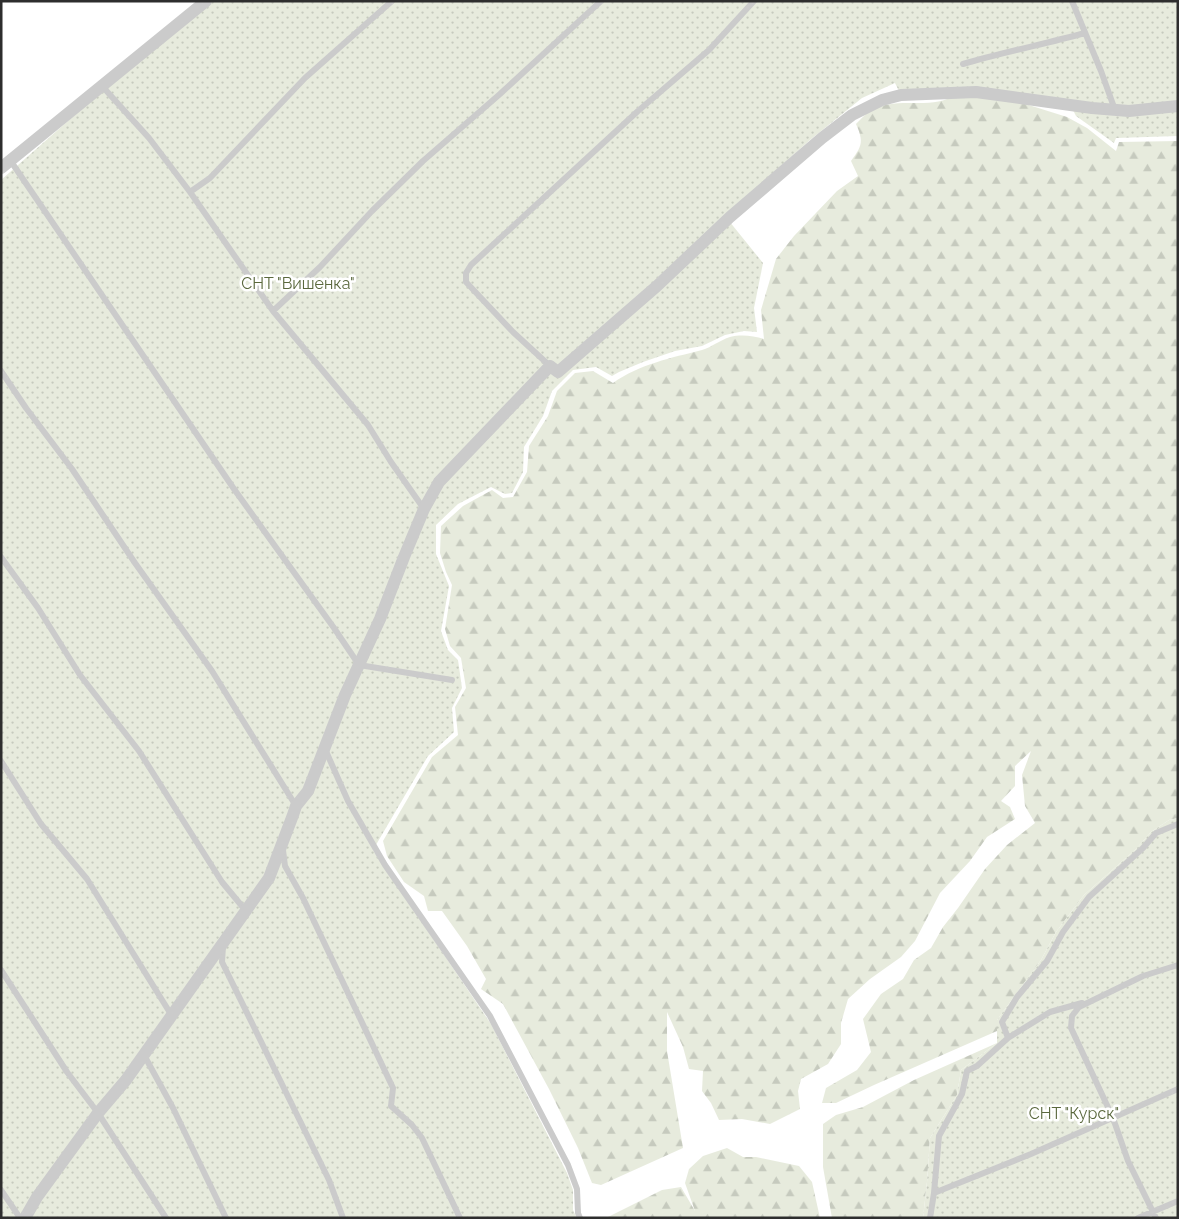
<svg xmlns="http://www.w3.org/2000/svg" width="1179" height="1219" viewBox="0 0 1179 1219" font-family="Raleway,sans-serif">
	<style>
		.forest { fill: url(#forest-firs) }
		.garden { fill: url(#garden-dots) }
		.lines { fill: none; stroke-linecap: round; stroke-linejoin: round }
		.service { stroke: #cbcbcb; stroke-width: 6 }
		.minor { stroke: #cbcbcb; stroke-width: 12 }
		.labels { text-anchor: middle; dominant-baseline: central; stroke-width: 5; stroke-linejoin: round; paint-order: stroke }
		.park-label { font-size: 16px; fill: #5a683d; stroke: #fff }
	</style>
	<defs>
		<pattern id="forest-firs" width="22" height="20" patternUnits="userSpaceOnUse" patternTransform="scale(1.25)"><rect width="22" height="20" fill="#e7ebdd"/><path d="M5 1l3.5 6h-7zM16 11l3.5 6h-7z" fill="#c6cabe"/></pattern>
		<pattern id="garden-dots" width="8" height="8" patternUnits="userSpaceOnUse" patternTransform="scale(1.25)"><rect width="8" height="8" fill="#e7ebdd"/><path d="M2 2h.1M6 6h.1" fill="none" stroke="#c6cabe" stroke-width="1.8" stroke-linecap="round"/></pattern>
	</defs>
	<rect width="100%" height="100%" fill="#fff"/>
	<path class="forest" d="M 951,97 L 981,97 L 1013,100 L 1067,117 L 1087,128 L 1116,151 L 1119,142 L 1178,141 L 1178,818 L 1169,820 L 1151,832 L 1136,849 L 1084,895 L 1056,932 L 1041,960 L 997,1020 L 997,1031 L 874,1085 L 836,1103 L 822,1103 L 826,1088 L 857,1070 L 871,1052 L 863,1019 L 881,994 L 903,979 L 914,960 L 931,948 L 943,927 L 958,908 L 985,869 L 1007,845 L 1035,823 L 1025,806 L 1022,775 L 1031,751 L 1015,766 L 1015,786 L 1001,801 L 1010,807 L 1015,819 L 987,837 L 970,861 L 940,893 L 915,941 L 901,957 L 870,979 L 848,999 L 841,1023 L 841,1044 L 828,1064 L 801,1079 L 798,1091 L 800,1109 L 770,1124 L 742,1119 L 719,1120 L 711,1103 L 702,1091 L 703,1071 L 689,1069 L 683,1047 L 667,1012 L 667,1051 L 683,1148 L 601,1185 L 592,1183 L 578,1148 L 549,1089 L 503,1004 L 481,989 L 486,979 L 467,946 L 442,911 L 428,911 L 424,896 L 404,882 L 387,856 L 383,841 L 432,757 L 458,735 L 455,707 L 466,688 L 461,658 L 450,646 L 445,629 L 452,585 L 446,572 L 440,553 L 441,526 L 463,506 L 492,490 L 503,498 L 513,497 L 527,472 L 529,446 L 548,416 L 557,391 L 575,373 L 593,371 L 613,383 C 640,364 671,358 702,350 C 712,347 720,340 730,337 C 742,334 753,336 764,339 L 761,310 L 776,259 L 794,236 L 837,191 L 858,176 L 851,161 C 862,146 864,142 856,124 C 861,119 867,112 874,109 C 897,97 931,109 951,97 Z
		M 997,1043 L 961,1070 L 957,1095 L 930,1138 L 927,1182 L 923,1218 L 832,1218 L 823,1167 L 823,1124 L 836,1115 L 863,1107 L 914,1080 Z
		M 727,1148 L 743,1157 L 756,1157 L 799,1166 L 812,1182 L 820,1218 L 606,1218 L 662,1190 L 681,1187 L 695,1211 L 685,1183 L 689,1169 L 703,1156 Z"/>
	<path class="garden" d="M 213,1 L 1178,1 L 1178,136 L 1116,138 L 1114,143 L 1076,116 L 1068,100 L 899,91 L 895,83 L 862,98 L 810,140 L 725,216 L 763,263 L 754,308 L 757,332 L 744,331 L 725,335 L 702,346 L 675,351 L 643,362 L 619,372 L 612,376 L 596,367 L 573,370 L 552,391 L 543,416 L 524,447 L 523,472 L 512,493 L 505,494 L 491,487 L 458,504 L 436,525 L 436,554 L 449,586 L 441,631 L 448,650 L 458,660 L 462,688 L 452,708 L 454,732 L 428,756 L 373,850 L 491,1024 L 567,1173 L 573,1190 L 573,1210 L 577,1218 L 1,1218 L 1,180 L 102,91 Z
		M 1178,818 L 1178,1218 L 923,1218 L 927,1182 L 930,1138 L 957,1095 L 961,1070 L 997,1043 L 997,1020 L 1041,960 L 1056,932 L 1084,895 L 1136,849 L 1151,832 L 1169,820 Z"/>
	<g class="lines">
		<path class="service" d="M 1072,1 L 1101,71 L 1115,110
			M 963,64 C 1004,52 1045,44 1085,33
			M 102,86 L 149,138 L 190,192 L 273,311 L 368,425 L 391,462 L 424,509
			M 10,160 L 234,489 L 334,628 L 359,665 L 452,680
			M 190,192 L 210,178 L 305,78 L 392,1
			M 273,311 L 320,267 L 372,211 L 423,161 L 500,94 L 601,1
			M 550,366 L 513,332 L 466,282 L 466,273 L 471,265 L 638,111 L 709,50 L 754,1
			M 1,371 L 26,408 L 72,469 L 135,563 L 212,671 L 296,806
			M 1,557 L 38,608 L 80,675 L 139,751 L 222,882 L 246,911
			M 325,749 L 348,801 L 385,865 L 490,1016 L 568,1165 L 577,1189 L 578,1213 L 580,1218
			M 1,761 L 41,824 L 87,879 L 172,1016
			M 283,850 L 285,866 L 303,898 L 393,1088 L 391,1106 L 412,1125 L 422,1138 L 460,1218
			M 223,946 L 222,962 L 329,1180 L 343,1218
			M 1,970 L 67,1072 L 98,1113 L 166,1218
			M 1008,1038 L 1002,1022 L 1017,997 L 1047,961 L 1063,932 L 1089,897 L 1143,848 L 1156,833 L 1178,824
			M 144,1055 L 173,1108 L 226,1218
			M 1,1190 L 20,1218
			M 934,1193 L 939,1136 L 962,1094 L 967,1071 L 977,1066 L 1008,1038 L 1050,1012 L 1082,1003
			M 930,1218 L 934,1193 L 1031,1154 L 1178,1089
			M 1138,1218 L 1178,1201
			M 1156,1218 L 1128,1161 L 1113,1118 L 1071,1028 L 1072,1016 L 1079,1007 L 1143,976 L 1178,965"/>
		<path class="minor" d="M 1,168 L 206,1
			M 25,1218 L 37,1197 L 98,1113 L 126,1080 L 269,878 L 293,815 L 296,806 L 308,791 L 345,695 L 380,619 L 404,557 L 424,509 L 439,482 L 550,366 L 558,372 L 657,286 L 730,217 L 822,138 L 852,115 L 882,100 L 901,95 L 976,92 L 1092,108 L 1129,111 L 1178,106"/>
	</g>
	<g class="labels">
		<g class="park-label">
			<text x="298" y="283">СНТ "Вишенка"</text>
			<text x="1074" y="1113">СНТ "Курск"</text>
		</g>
	</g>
	<rect width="1179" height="1219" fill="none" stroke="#2e2e2e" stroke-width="5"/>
</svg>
